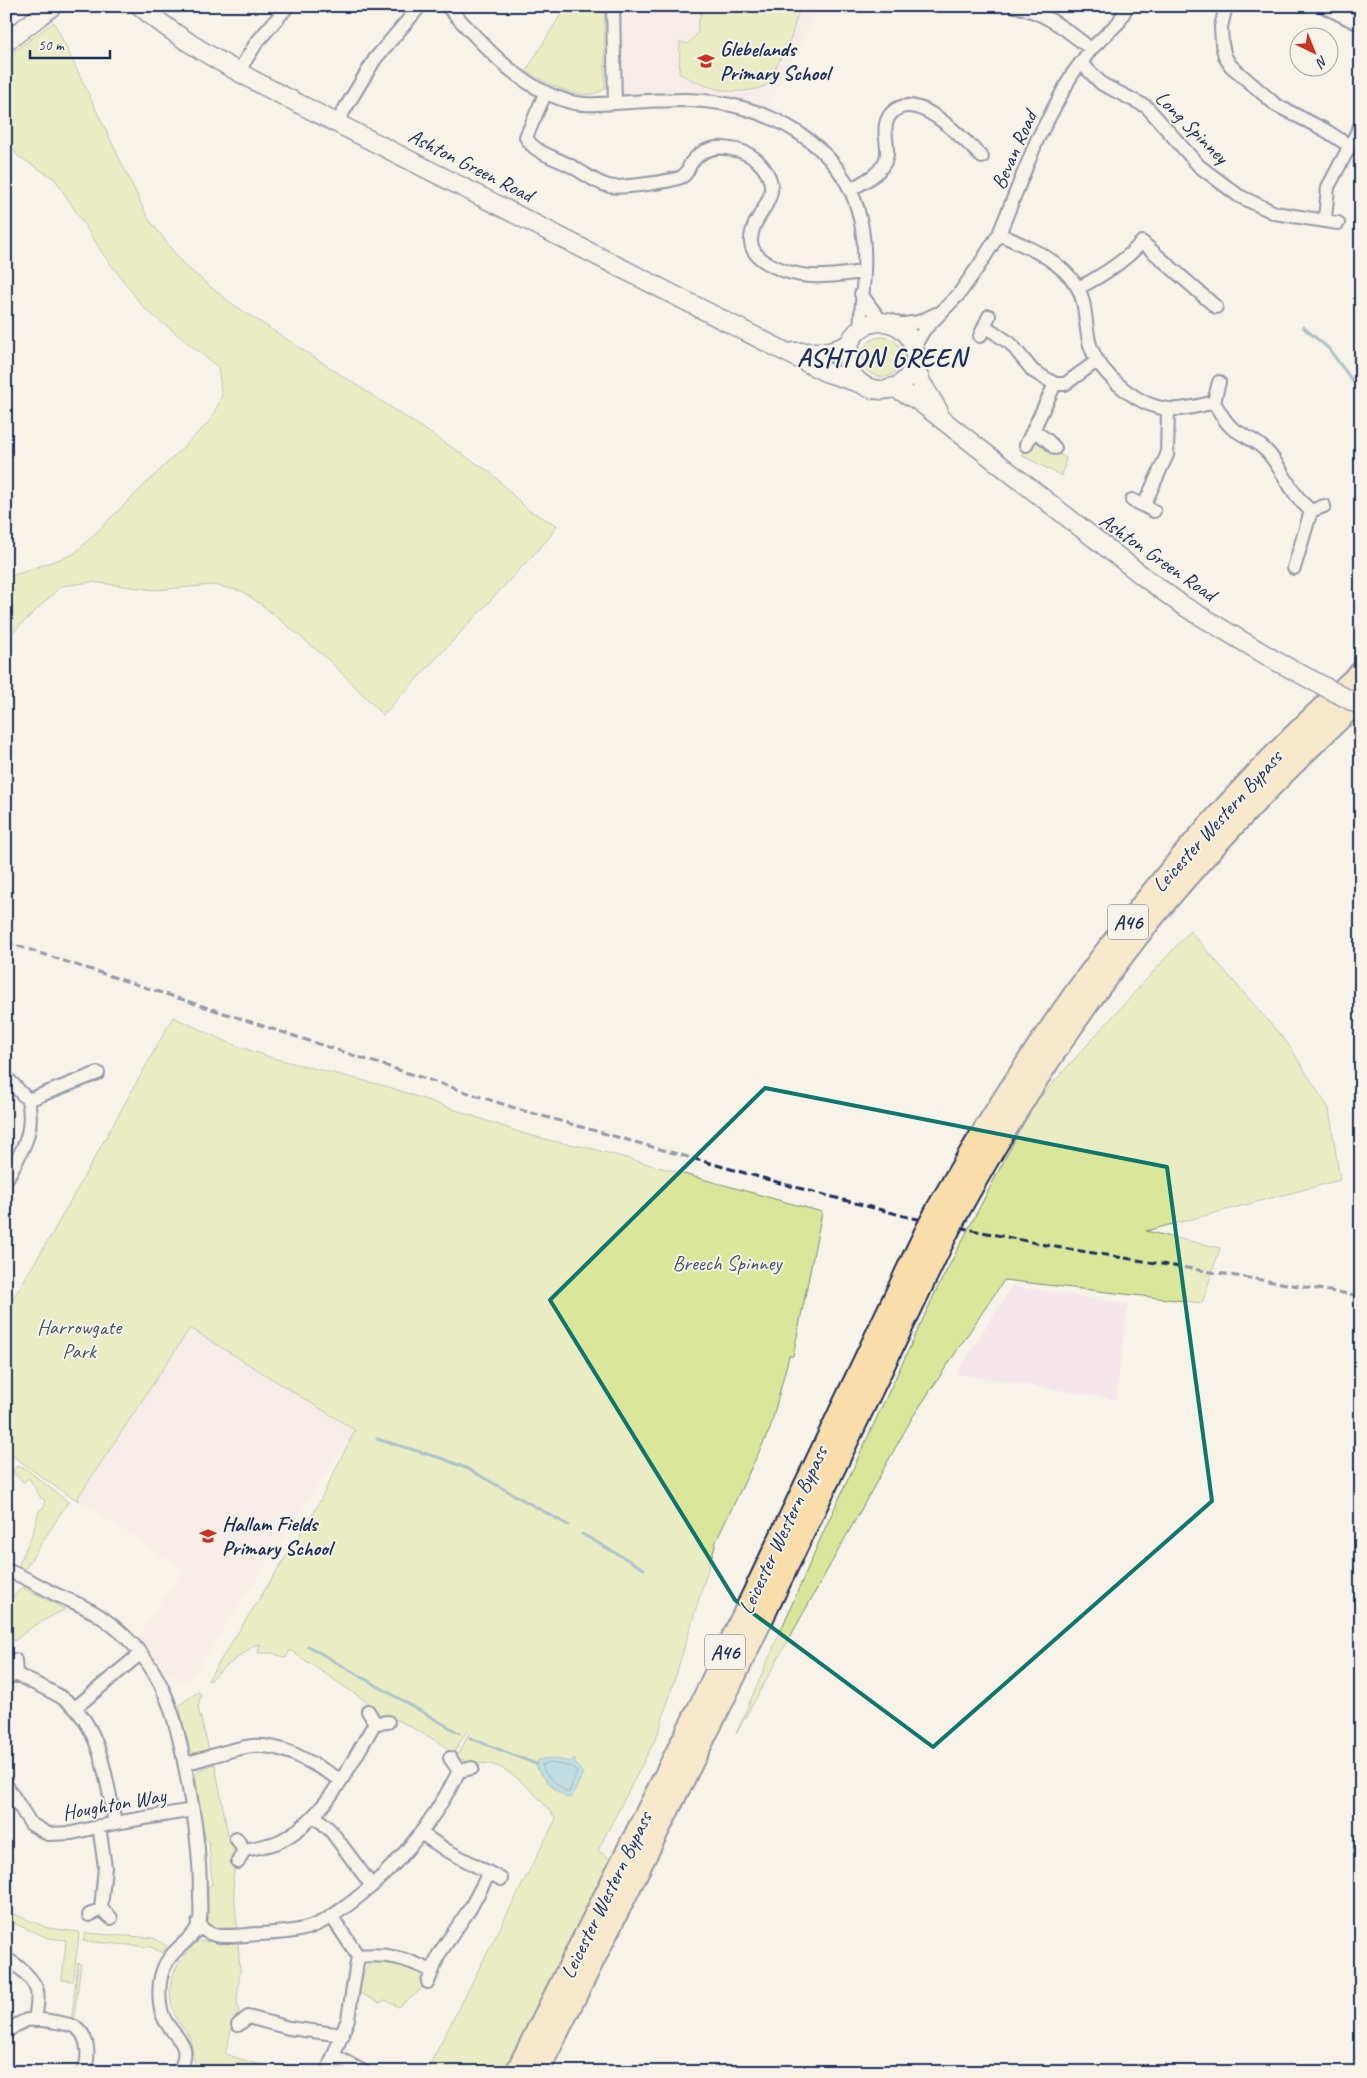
<svg xmlns="http://www.w3.org/2000/svg" width="1367" height="2078" viewBox="0 0 1367 2078" font-family="Caveat,sans-serif">
	<style>
		.built { fill: #f4e6eb }
		.green { fill: #dae79a; stroke: #7a8b7c }
		.water { fill: #7bc6db; stroke: #558aa9 }
		.lines { fill: none; stroke-linecap: round; stroke-linejoin: round }
		.shore { stroke: #416b90; stroke-width: 1 }
		.stream { stroke: #558aa9; stroke-width: 3 }
		.street-casing { stroke: #1b2f5e; stroke-width: 16 }
		.secondary-casing { stroke: #1b2f5e; stroke-width: 21 }
		.highway-casing { stroke: #1b2f5e; stroke-width: 26 }
		.street { stroke: #f7f3e8; stroke-width: 12 }
		.secondary { stroke: #f7f3e8; stroke-width: 18 }
		.highway { stroke: #f9deab; stroke-width: 22 }
		.rail { stroke: #1b2f5e; stroke-width: 3; stroke-dasharray: 8 4; stroke-linecap: butt }
		.secondary-bridge-casing { stroke: #1b2f5e; stroke-width: 21; stroke-linecap: butt }
		.highway-bridge-casing { stroke: #1b2f5e; stroke-width: 26; stroke-linecap: butt }
		.secondary-bridge { stroke: #f7f3e8; stroke-width: 18 }
		.highway-bridge { stroke: #f9deab; stroke-width: 22 }
		.marked { fill: none; stroke: #0f766e; stroke-width: 4; stroke-linejoin: round }
		.labels { text-anchor: middle; dominant-baseline: central; stroke-width: 4; stroke-linejoin: round; paint-order: stroke }
		.shield { fill: #f7f3e8; stroke: #5d6a87; stroke-width: 1 }
		.shield-label { font-size: 20px; font-weight: bold; fill: #1b2f5e }
		.poi-label { font-size: 21px; font-weight: bold; fill: #1b2f5e; stroke: #f7f3e8; text-anchor: start }
		.street-label { font-size: 21px; fill: #1b2f5e; stroke: #f7f3e8 }
		.park-label { font-size: 21px; fill: #41546a; stroke: #f7f3e8 }
		.district-label { font-size: 26px; font-weight: bold; letter-spacing: 1px; fill: #1b2f5e; stroke: #f7f3e8 }
	</style>
	<rect width="100%" height="100%" fill="#f7f3e8"/>
	<filter id="ink" filterUnits="userSpaceOnUse"><feTurbulence type="fractalNoise" baseFrequency=".02" numOctaves="2"/><feDisplacementMap in="SourceGraphic" scale="10" xChannelSelector="R" yChannelSelector="G"/><feConvolveMatrix kernelMatrix="1 2 1 2 8 2 1 2 1" color-interpolation-filters="sRGB"/></filter>
	<g filter="url(#ink)">
		<path class="built" d="M 617,6 L 824,6 L 810,27 L 767,108 L 716,96 L 621,95 Z
			M 1012,1286 L 1128,1304 L 1116,1399 L 956,1374 Z
			M 190,1328 L 355,1430 L 187,1684 L 167,1674 L 138,1638 L 183,1570 L 77,1499 Z"/>
		<path class="green" d="M 566,6 L 604,6 L 605,88 C 586,106 544,82 526,71 Z
			M 702,6 L 800,6 L 791,38 L 767,85 C 737,98 706,89 679,73 L 680,42 L 688,44 L 698,33 C 696,22 702,17 702,6 Z
			M 54,22 L 148,218 L 183,264 L 228,301 L 491,473 L 528,510 L 557,525 L 549,538 L 383,715 L 330,661 L 262,605 L 242,591 L 213,585 L 155,590 L 92,582 L 61,586 L 6,639 L 6,578 L 74,554 L 209,422 L 222,397 L 218,367 L 144,308 L 103,254 L 55,179 L 18,156 L 6,139 L 6,57 Z
			M862 357a20 20 0 1 1 40 0a20 20 0 1 1-40 0Z
			M 1029,439 L 1066,458 L 1062,476 L 1021,455 Z
			M 1190,931 L 1288,1044 L 1329,1109 L 1340,1180 L 1146,1231 L 1220,1248 L 1202,1303 L 1004,1280 L 912,1418 L 736,1734 L 822,1535 L 937,1289 L 1033,1105 Z
			M 173,1017 L 232,1044 L 272,1058 L 389,1087 L 525,1134 L 552,1141 L 586,1147 L 822,1212 L 793,1356 L 789,1356 L 770,1429 L 717,1539 L 658,1734 L 598,1850 L 614,1862 L 508,2072 L 426,2072 L 556,1819 C 542,1800 517,1773 494,1765 C 482,1761 466,1766 457,1756 L 469,1734 L 466,1732 L 453,1754 L 442,1744 L 400,1721 L 380,1715 L 373,1706 L 290,1650 L 286,1658 L 272,1653 L 258,1653 L 260,1644 L 255,1645 L 222,1669 L 210,1681 L 208,1680 L 316,1509 L 355,1430 L 190,1328 L 77,1499 L 79,1501 L 63,1492 L 6,1451 L 6,1310 L 52,1234 Z
			M 17,1466 L 26,1469 L 68,1502 L 25,1569 L 18,1567 L 33,1532 L 39,1511 L 45,1506 L 44,1499 L 41,1498 L 29,1478 L 23,1482 L 12,1472 Z
			M 22,1587 L 65,1609 L 32,1627 L 14,1641 L 6,1627 L 6,1604 Z
			M 198,1692 L 201,1694 L 198,1708 L 209,1750 L 194,1753 L 189,1750 L 179,1705 Z
			M 215,1764 L 229,1841 L 234,1849 L 230,1860 L 235,1863 L 233,1878 L 237,1928 L 214,1928 L 208,1923 L 208,1887 L 212,1884 L 209,1842 L 205,1838 L 195,1774 L 199,1770 Z
			M 6,1911 L 48,1928 L 78,1932 L 79,1935 L 73,1981 L 62,1980 L 66,1940 L 48,1938 L 6,1920 Z
			M 86,1933 L 154,1938 L 167,1946 L 162,1953 L 151,1947 L 83,1941 Z
			M 198,1941 L 238,1943 L 238,1945 L 240,1970 L 237,1999 L 239,2015 L 233,2023 L 225,2054 L 282,2072 L 189,2072 L 195,2062 C 191,2054 193,2045 189,2036 C 186,2030 180,2026 177,2020 C 162,1985 173,1966 198,1941 Z
			M 377,1962 C 391,1963 438,1969 420,1990 C 414,1997 405,2000 399,2007 L 385,2000 L 380,2003 L 360,1993 C 362,1978 362,1968 377,1962 Z
			M 78,1963 L 81,1964 L 73,2026 L 71,2024 Z"/>
		<path class="water" d="M 550,1758 L 571,1762 L 574,1758 L 576,1760 L 575,1763 L 583,1773 L 572,1797 L 567,1798 C 555,1791 543,1779 536,1766 L 538,1760 Z"/>
		<g class="lines">
			<path class="shore" d="M 551,1763 L 572,1767 L 577,1772 L 569,1792 L 566,1792 L 545,1773 L 542,1765 Z"/>
			<path class="stream" d="M 1303,327 L 1328,348 L 1361,392
				M 377,1439 L 444,1459 L 468,1469 L 568,1525
				M 582,1534 L 644,1569
				M 308,1646 L 459,1733
				M 470,1738 L 536,1764"/>
			<g class="street-casing">
				<path id="street" d="M 447,6 C 482,43 516,86 567,101 C 583,106 598,104 615,103 C 639,101 663,100 687,100 C 762,101 846,142 861,223 C 868,257 862,294 860,329
					M 613,6 L 615,103
					M 1015,6 C 1046,13 1067,30 1091,49
					M 1226,6 L 1221,27 L 1222,44 L 1225,57 L 1231,66 L 1276,105 L 1325,130 L 1348,145
					M 1323,6 L 1355,22 L 1361,23
					M 1081,63 L 1102,84 L 1147,107 L 1199,166 L 1239,196 L 1275,213 L 1338,223
					M 238,72 L 257,42 L 288,6
					M 545,94 L 526,137 C 534,153 554,157 569,165 C 582,171 595,183 609,186 C 618,189 677,181 683,176 C 688,173 688,168 691,163 C 701,150 715,145 731,149 C 744,151 755,156 763,167 C 787,198 751,213 751,240 C 750,263 792,275 811,276 C 829,277 846,274 863,272
					M 337,122 L 375,59 L 420,6
					M 850,190 C 861,183 876,177 883,165 C 892,152 883,138 886,124 C 887,119 890,114 894,111 C 919,90 964,140 982,157
					M 1325,219 L 1328,187 L 1361,125
					M 999,234 C 1027,247 1058,258 1076,285 C 1088,303 1084,329 1091,348 C 1102,376 1139,407 1169,409 C 1184,410 1200,406 1214,402 C 1219,411 1224,421 1232,428 C 1245,437 1260,442 1270,455 C 1286,475 1290,493 1311,511 L 1324,506
					M 1078,288 C 1102,276 1124,262 1142,242 L 1216,307
					M 861,294 L 881,321
					M 897,325 L 919,322 L 936,314
					M 985,326 L 1011,344 L 1033,371 L 1055,384 L 1065,384 L 1097,361
					M 980,336 L 989,316
					M 914,347 L 924,330 L 959,294 L 980,264 L 999,234 L 1037,140 L 1071,76 L 1091,49 L 1119,22 L 1127,6
					M 1214,402 L 1219,382
					M 1033,430 L 1047,440 L 1055,448
					M 1026,445 L 1055,384
					M 1132,500 L 1154,511
					M 1144,505 L 1167,455 L 1168,409
					M 1294,568 L 1311,511
					M 6,1077 L 28,1100 L 98,1073
					M 6,1180 C 22,1150 35,1134 28,1100
					M 6,1570 C 24,1576 41,1587 57,1595 C 73,1602 90,1608 104,1619 C 169,1665 178,1726 191,1800 C 197,1831 200,1862 200,1894 C 200,1902 201,1912 200,1920 C 195,1944 165,1946 160,1982 C 159,1992 159,2006 163,2016 C 172,2039 195,2041 179,2072
					M 16,1674 C 32,1683 52,1690 67,1701 C 101,1727 107,1783 115,1823
					M 6,1679 L 16,1674 L 15,1660
					M 75,1708 L 141,1653
					M 368,1711 L 375,1723 L 388,1722
					M 450,1758 L 459,1771 L 472,1768
					M 185,1764 C 207,1758 230,1749 252,1746 C 285,1743 314,1765 341,1780
					M 6,1785 L 31,1824 L 48,1834 L 72,1833 L 115,1823 L 193,1810
					M 314,1815 L 331,1831 L 372,1886
					M 99,1826 L 105,1867 L 101,1909
					M 422,1834 L 446,1850 L 501,1879
					M 236,1838 L 244,1850 L 238,1862
					M 244,1850 C 255,1848 267,1846 278,1842 C 326,1819 349,1766 375,1723
					M 89,1915 L 101,1909 L 111,1918
					M 198,1923 C 208,1940 229,1936 246,1935 C 266,1933 288,1934 307,1928 C 324,1923 338,1912 352,1902 C 399,1866 433,1823 459,1771
					M 358,1956 C 389,1953 404,1958 432,1971
					M 6,1959 C 17,1964 34,1979 37,1991 C 39,2000 36,2011 35,2020
					M 428,1982 L 439,1954 L 471,1907 L 489,1873
					M 238,2025 L 248,2017 L 289,2028 L 343,2035
					M 6,2033 C 11,2027 20,2023 27,2020 C 35,2018 70,2023 77,2028 C 89,2038 90,2059 83,2072
					M 335,2056 L 364,2072
					M 327,2072 L 348,2019 L 358,1956 L 332,1917"/>
			</g>
			<g class="secondary-casing">
				<path id="secondary" d="M 140,6 C 178,39 220,62 264,86 L 825,372 L 862,384
					M 6,42 L 53,6
					M847 356a34 34 0 1 1 68 0a34 34 0 1 1-68 0Z
					M 793,352 L 830,352 L 849,344
					M 914,364 L 921,382 L 938,410
					M 893,387 L 917,400 L 1148,580 L 1182,605 L 1276,661"/>
			</g>
			<g class="highway-casing">
				<path id="highway" d="M 939,1207 C 1053,1007 1189,827 1361,673
					M 958,1211 C 1011,1115 1071,1021 1138,935 C 1205,850 1282,772 1361,698
					M 517,2072 L 702,1703 L 927,1230
					M 537,2072 L 724,1697 L 946,1234"/>
			</g>
			<use href="#street" class="street"/>
			<use href="#secondary" class="secondary"/>
			<use href="#highway" class="highway"/>
			<path class="rail" d="M 6,942 L 521,1110 L 791,1186 L 908,1217 L 1056,1247 L 1361,1296"/>
			<g class="secondary-bridge-casing">
				<path id="secondary-bridge" d="M 1276,661 L 1361,706"/>
			</g>
			<g class="highway-bridge-casing">
				<path id="highway-bridge" d="M 927,1230 L 939,1207
					M 946,1234 L 958,1211"/>
			</g>
			<use href="#secondary-bridge" class="secondary-bridge"/>
			<use href="#highway-bridge" class="highway-bridge"/>
		</g>
	</g>
	<path d="M0 0H1367V2078H0ZM 765,1088 L 1167,1167 L 1212,1501 L 933,1747 L 735,1600 L 550,1300 Z" fill="#f7f3e8" fill-opacity=".55" fill-rule="evenodd"/>
	<path class="marked" d="M 765,1088 L 1167,1167 L 1212,1501 L 933,1747 L 735,1600 L 550,1300 Z"/>
	<defs>
		<g id="school-bare" transform="scale(1.35)"><path d="M0-5L7-2L0 1L-7-2ZM-4 1L0 2.5L4 1V4Q0 6-4 4Z" fill="#c8321e" stroke="#f7f3e8" stroke-width="2.5" paint-order="stroke"/></g>
	</defs>
	<g fill-rule="evenodd">
		<use href="#school-bare" x="706" y="61"/>
		<use href="#school-bare" x="208" y="1536"/>
	</g>
	<g class="labels">
		<g class="shield">
			<rect x="1108" y="904.5" width="40" height="35" rx="4"/>
			<rect x="705" y="1634.5" width="40" height="35" rx="4"/>
		</g>
		<g class="shield-label">
			<text x="1128" y="922">A46</text>
			<text x="725" y="1652">A46</text>
		</g>
		<g class="poi-label">
			<text x="720" y="49">Glebelands<tspan x="720" dy="24">Primary School</tspan></text>
			<text x="222" y="1524">Hallam Fields<tspan x="222" dy="24">Primary School</tspan></text>
		</g>
		<g class="street-label">
			<text transform="translate(1192 127) rotate(45)">Long Spinney</text>
			<text transform="translate(1014 150) rotate(-66)">Bevan Road</text>
			<text transform="translate(471 165) rotate(27)">Ashton Green Road</text>
			<text transform="translate(1158 557) rotate(35)">Ashton Green Road</text>
			<text transform="translate(1217 821) rotate(-48)">Leicester Western Bypass</text>
			<text transform="translate(783 1530) rotate(-65)">Leicester Western Bypass</text>
			<text transform="translate(114 1804) rotate(-10)">Houghton Way</text>
			<text transform="translate(606 1895) rotate(-64)">Leicester Western Bypass</text>
		</g>
		<g class="park-label">
			<text x="727" y="1263">Breech Spinney</text>
			<text x="79" y="1327">Harrowgate<tspan x="79" dy="24">Park</tspan></text>
		</g>
		<g class="district-label">
			<text x="882" y="357">ASHTON GREEN</text>
		</g>
	</g>
	<rect width="1367" height="2078" fill="none" stroke="#f7f3e8" stroke-width="25"/>
	<rect x="12" y="12" width="1342" height="2053" fill="none" stroke="#1b2f5e" stroke-width="2" filter="url(#ink)"/>
	<g transform="translate(1314 52) rotate(137)"><circle r="24" fill="#f7f3e8" stroke="#9fa5b1"/>
	<path d="M0-4L9 19L0 12L-9 19Z" fill="#c8321e"/>
	<text y="-8" font-size="14" font-weight="bold" text-anchor="middle" fill="#1b2f5e">N</text>
	</g>
	<path d="M30 50v8h80v-8" fill="none" stroke="#1b2f5e" stroke-width="2.5"/>
	<text x="38" y="50" font-size="15" fill="#1b2f5e" stroke="#f7f3e8" stroke-width="4" paint-order="stroke">50 m</text>
</svg>
